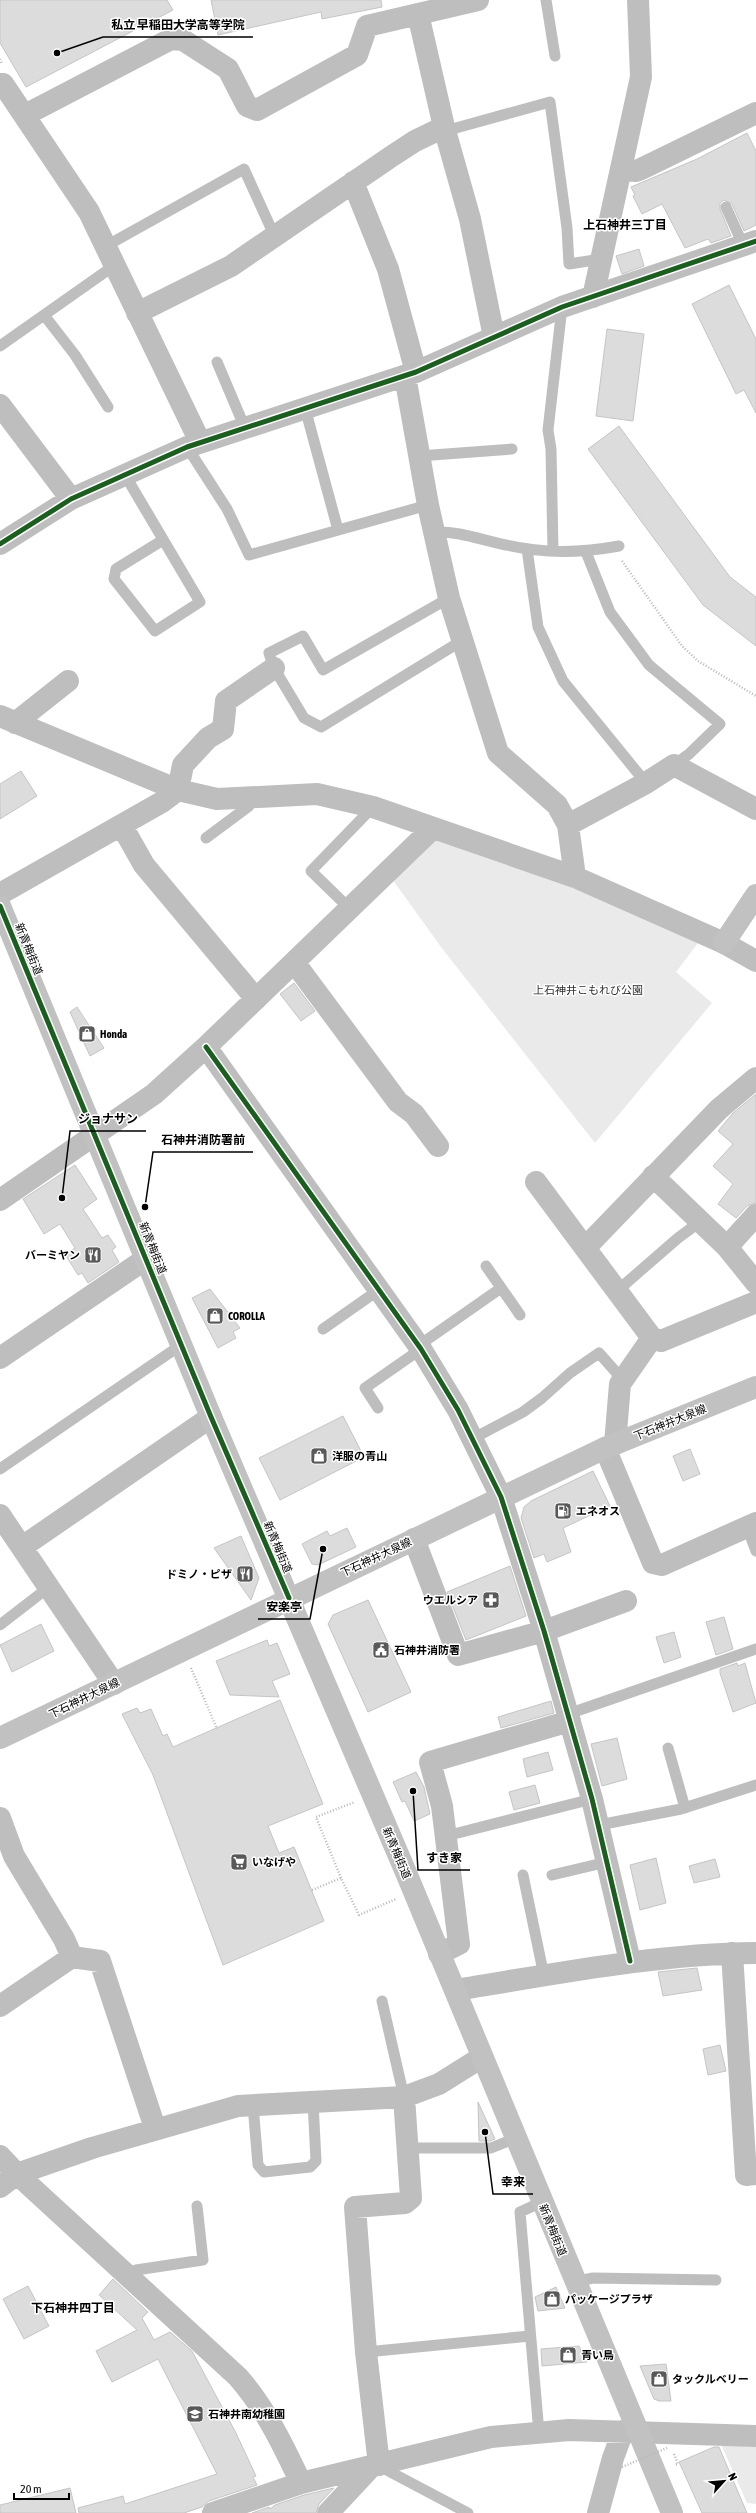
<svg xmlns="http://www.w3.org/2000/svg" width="756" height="2513" viewBox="0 0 756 2513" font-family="'Asap Condensed','Noto Sans JP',sans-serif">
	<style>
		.green { fill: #eaeaea }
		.building { fill: #dcdcdc; stroke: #c5c5c5 }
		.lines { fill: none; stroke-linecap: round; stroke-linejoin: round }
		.path { stroke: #b8b8b8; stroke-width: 2.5; stroke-dasharray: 1 2; stroke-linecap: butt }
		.lane { stroke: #bebebe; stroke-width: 11 }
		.street { stroke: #bebebe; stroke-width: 22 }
		.secondary { stroke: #c1c1c1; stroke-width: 22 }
		.path-bridge { stroke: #b8b8b8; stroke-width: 2.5; stroke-dasharray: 1 2; stroke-linecap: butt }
		.cycleway-casing { stroke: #fff; stroke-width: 8 }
		.cycleway { stroke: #1b5e20; stroke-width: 5 }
		.labels { text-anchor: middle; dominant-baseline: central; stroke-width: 3; stroke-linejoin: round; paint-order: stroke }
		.street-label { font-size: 11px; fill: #000; stroke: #fff }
		.park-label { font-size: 11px; fill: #2f2f2f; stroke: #fff }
		.poi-label { font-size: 11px; font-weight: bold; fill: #000; stroke: #fff; text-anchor: start }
		.neighbourhood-label { font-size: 12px; font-weight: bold; fill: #000; stroke: #fff }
		.leader { fill: none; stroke: #000; stroke-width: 1.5 }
		.callout-dot { fill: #000; stroke: #fff; stroke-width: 1.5 }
		.callout-label { font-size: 12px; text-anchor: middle; font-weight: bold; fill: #000; stroke: #fff; stroke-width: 3; stroke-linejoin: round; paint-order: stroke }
	</style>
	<rect width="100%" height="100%" fill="#fff"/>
	<path class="green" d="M 436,836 L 569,883 L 698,943 L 676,972 L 712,1003 L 595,1143 L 441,947 L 390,876 Z
		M 720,2442 L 756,2444 L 756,2504 L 747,2503 Z"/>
	<path class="building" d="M 0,0 L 167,0 L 173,10 L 26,87 L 0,43 Z
		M 211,0 L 381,0 L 382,7 L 322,19 L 321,12 L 218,35 Z
		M 747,133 L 756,151 L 756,225 L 744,231 L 732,204 L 724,200 L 720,203 L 720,209 L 731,236 L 711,243 L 708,239 L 685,248 L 662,204 L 642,214 L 633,196 L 635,195 L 631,187 L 697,159 Z
		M 639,249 L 644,266 L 622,274 L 616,256 Z
		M 729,285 L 756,339 L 756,413 L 744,390 L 736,394 L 692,304 Z
		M 607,329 L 644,334 L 633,421 L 596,416 Z
		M 619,426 L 730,577 L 756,597 L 756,646 L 703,605 L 588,449 Z
		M 21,771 L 37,796 L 0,819 L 0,784 Z
		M 294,983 L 315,1011 L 301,1021 L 280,994 Z
		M 77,1007 L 104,1048 L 90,1056 L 70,1012 Z
		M 756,1094 L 756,1203 L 747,1206 L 736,1218 L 718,1204 L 733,1184 L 713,1166 L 733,1144 L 718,1131 L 733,1113 Z
		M 75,1165 L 97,1199 L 83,1209 L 102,1238 L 108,1235 L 116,1247 L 112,1250 L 119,1262 L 88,1283 L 82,1273 L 78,1275 L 65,1254 L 75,1248 L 60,1224 L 44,1234 L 23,1199 Z
		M 210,1289 L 240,1328 L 233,1332 L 236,1338 L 218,1348 L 192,1298 Z
		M 343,1416 L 364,1457 L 280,1500 L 259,1458 Z
		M 690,1449 L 700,1474 L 683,1481 L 673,1456 Z
		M 593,1471 L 610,1506 L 563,1528 L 571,1552 L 547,1562 L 544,1554 L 534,1558 L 521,1518 L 524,1507 L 531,1501 Z
		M 347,1528 L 356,1547 L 318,1565 L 312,1564 L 302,1544 L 327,1531 L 330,1536 Z
		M 241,1536 L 259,1578 L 251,1600 L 214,1548 Z
		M 510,1566 L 526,1616 L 466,1640 L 447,1592 Z
		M 368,1600 L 411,1692 L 368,1712 L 328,1624 L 333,1615 Z
		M 724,1617 L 733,1649 L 716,1655 L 706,1622 Z
		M 41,1624 L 54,1651 L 12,1672 L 0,1645 Z
		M 674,1632 L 681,1657 L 664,1663 L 656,1637 Z
		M 267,1640 L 269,1646 L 277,1643 L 290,1674 L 272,1681 L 279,1697 L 230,1695 L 216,1661 Z
		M 737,1663 L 738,1666 L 745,1663 L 756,1703 L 733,1712 L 720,1673 L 720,1669 Z
		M 280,1700 L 323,1804 L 268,1826 L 279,1853 L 294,1847 L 324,1921 L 223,1965 L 153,1775 L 122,1714 L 137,1708 L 140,1713 L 151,1709 L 163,1736 L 167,1734 L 173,1747 Z
		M 551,1701 L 554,1713 L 501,1728 L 498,1717 Z
		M 617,1738 L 627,1779 L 602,1786 L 591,1744 Z
		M 548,1752 L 553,1770 L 527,1777 L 523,1759 Z
		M 416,1772 L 424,1787 L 430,1814 L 414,1821 L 405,1801 L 402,1802 L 393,1782 Z
		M 535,1785 L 540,1803 L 514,1810 L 509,1792 Z
		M 656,1858 L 666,1903 L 640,1910 L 630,1865 Z
		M 715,1859 L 720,1877 L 694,1883 L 689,1866 Z
		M 697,1968 L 702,1990 L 663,1996 L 658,1972 Z
		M 720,2045 L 726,2071 L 708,2075 L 703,2049 Z
		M 478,2102 L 495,2139 L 490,2141 L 479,2141 Z
		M 113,2279 L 148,2312 L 142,2318 L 154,2340 L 170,2332 L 192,2351 L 236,2433 L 256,2476 L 253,2477 L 257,2485 L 209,2501 L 202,2507 L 184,2513 L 79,2513 L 78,2508 L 123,2496 L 125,2504 L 217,2474 L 158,2359 L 112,2382 L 96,2351 L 137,2330 L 99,2295 Z
		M 28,2286 L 49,2326 L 24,2339 L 3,2299 Z
		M 556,2287 L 565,2308 L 538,2311 L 535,2297 Z
		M 579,2346 L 587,2362 L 542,2366 L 541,2349 Z
		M 666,2364 L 671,2401 L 659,2401 L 654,2399 L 640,2366 Z
		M 714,2447 L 719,2447 L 747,2513 L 702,2513 L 679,2462 Z
		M 70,2488 L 76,2513 L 0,2513 L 0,2505 Z
		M 334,2488 L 319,2504 L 316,2513 L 252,2513 L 269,2507 L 270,2509 L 275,2505 L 304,2495 Z"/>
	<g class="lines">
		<path class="path" d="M 0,59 L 2,64
			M 622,561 L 682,646 L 698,661 L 756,696
			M 191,1668 L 217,1729
			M 341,1878 L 316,1817 L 355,1802
			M 312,1890 L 341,1878 L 359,1915 L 396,1899
			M 674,2454 L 678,2464 L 674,2465"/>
		<path class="lane" d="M 546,0 L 555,56
			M 445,131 L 550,102 L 567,228 L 569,264 L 601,259
			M 726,207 L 743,245
			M 106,246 L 244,169 L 275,237
			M 44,315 L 75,355 L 108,407
			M 0,346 L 115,265
			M 217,362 L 245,428
			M 305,408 L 338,530
			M 187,447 L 227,509 L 249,555 L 428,505
			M 419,456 L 512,449
			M 125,475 L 200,602 L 155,631 L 114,579 L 116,569 L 163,540
			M 434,532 C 460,531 481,540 506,545 C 544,554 581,553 619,546
			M 527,549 L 538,627 L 563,681 L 646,783
			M 553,551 L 551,449 L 548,430 L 562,307
			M 586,552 L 610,612 L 649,665 L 720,724 L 689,754 L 674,765
			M 449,598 L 323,670 L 303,636 L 269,653 L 274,668 L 304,718 L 321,727 L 463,640
			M 206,838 L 249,806 L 251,797
			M 348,907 L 311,871 L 373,807
			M 486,1266 L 520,1315
			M 617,1291 L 678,1238 L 701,1221
			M 323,1329 L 380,1289
			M 418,1346 L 501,1288
			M 378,1408 L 365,1388 L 421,1349
			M 472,1439 L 523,1412 L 542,1398 L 570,1373 L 599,1353 L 623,1380
			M 0,1469 L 181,1345
			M 747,1527 L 756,1551
			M 0,1625 L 49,1587
			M 568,1714 L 756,1649
			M 668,1748 L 685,1808
			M 599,1825 L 681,1809 L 756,1785
			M 446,1836 L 592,1799
			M 523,1875 L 544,1976
			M 552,1875 L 607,1862
			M 382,2001 L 404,2097
			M 253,2105 L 258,2165 L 264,2172 L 310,2167 L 316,2161 L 313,2102
			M 408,2148 L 491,2148 L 516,2138
			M 128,2277 L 136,2270 L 203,2260 L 197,2206
			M 574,2282 L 593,2278 L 716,2280
			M 366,2352 L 530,2336
			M 539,2433 L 520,2212 L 542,2202
			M 379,2466 L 468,2513"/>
		<path class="street" d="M 418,14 L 444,127 L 470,219 L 494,337
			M 0,84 L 3,84 L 89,212 L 200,442
			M 25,115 L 171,39 L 183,40 L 228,69 L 247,106 L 257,110 L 357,55 L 367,26 L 478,0
			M 622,169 L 636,171 L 641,169 L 756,113
			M 353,182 L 388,269 L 416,372
			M 593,297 L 641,77 L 638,0
			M 137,313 L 231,266 L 392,156 L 415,141 L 444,127
			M 405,376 L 428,505 L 449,598 L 498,753 L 557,805 L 568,825 L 575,877
			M 0,405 L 71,499
			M 0,544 L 71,499 L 187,447 L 416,372 L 562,307 L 756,241
			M 0,716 L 178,790 L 217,799 L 317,794 L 373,807 L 575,877 L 724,943 L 756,961
			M 15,723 L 68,681
			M 568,825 L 646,783 L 674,765 L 756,809
			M 122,826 L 144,865 L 256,999
			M 0,894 L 162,802 L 178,790 L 183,765 L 208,738 L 223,729 L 226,701 L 274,668
			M 294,962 L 398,1102 L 414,1114 L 438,1146
			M 206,1047 L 421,1349 L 458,1410 L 501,1497 L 544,1631 L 592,1799 L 630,1961
			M 653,1176 L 727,1247 L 756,1283
			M 536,1182 L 652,1338 L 661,1341 L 756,1302
			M 0,1200 L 154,1094 L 206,1047 L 433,828
			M 727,1247 L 756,1215
			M 585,1248 L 719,1109 L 756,1078
			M 0,1358 L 147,1258
			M 615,1444 L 620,1384 L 652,1338
			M 605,1448 L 653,1563 L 662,1565 L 756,1523
			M 0,1515 L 114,1684
			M 414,1539 L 458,1655 L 544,1631 L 626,1601
			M 22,1547 L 211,1417
			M 0,1818 L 14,1856 L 64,1939 L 72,1957
			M 732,1953 L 746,2175 L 756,2174
			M 439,1954 L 459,1944 L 442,1806 L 430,1762 L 570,1721
			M 455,1990 C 555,1974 654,1954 756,1953
			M 0,2006 L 72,1957 L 100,1961 L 155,2128
			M 0,2156 L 17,2174 L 238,2377 C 266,2409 283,2445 301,2483
			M 0,2187 L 17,2174 L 92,2148 L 238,2106 L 404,2097 L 439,2084 L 482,2057
			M 379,2465 L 366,2352 L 355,2207 L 405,2203 L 411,2198 L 404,2097
			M 213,2513 L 301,2483 L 491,2437 L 569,2430 L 756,2436
			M 328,2513 L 370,2468
			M 598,2513 L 613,2458 L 623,2431"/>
		<path class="secondary" d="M 0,906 L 211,1417 L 407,1875 L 672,2513
			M 724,943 L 756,895
			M 0,1738 L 605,1448 L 756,1387"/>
		<path class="path-bridge" d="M 622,2467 L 667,2448"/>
		<g class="cycleway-casing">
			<path id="cycleway" d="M 0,544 L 71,499 L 187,447 L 416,372 L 562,307 L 756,241
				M 0,906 L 211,1417 L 289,1598
				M 206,1047 L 421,1349 L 458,1410 L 501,1497 L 544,1631 L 592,1799 L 630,1961"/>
		</g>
		<use href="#cycleway" class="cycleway"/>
	</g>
	<defs>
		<g id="shop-square" transform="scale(0.9)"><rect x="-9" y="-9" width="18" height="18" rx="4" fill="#595959" stroke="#fff"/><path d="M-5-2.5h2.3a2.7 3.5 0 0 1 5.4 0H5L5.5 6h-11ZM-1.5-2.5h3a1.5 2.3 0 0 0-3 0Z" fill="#fff"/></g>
		<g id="restaurant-square" transform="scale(0.9)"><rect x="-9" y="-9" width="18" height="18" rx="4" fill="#595959" stroke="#fff"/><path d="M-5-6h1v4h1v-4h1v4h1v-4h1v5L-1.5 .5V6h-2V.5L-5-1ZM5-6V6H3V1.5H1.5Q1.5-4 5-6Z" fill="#fff"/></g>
		<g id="fuel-square" transform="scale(0.9)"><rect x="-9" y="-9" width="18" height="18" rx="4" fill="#595959" stroke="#fff"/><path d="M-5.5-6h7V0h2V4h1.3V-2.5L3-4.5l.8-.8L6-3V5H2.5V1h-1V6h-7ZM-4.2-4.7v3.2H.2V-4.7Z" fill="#fff"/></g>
		<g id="pharmacy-square" transform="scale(0.9)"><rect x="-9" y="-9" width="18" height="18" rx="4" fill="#595959" stroke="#fff"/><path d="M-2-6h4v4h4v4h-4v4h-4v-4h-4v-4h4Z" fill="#fff"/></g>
		<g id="civic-square" transform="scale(0.9)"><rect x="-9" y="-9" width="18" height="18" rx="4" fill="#595959" stroke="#fff"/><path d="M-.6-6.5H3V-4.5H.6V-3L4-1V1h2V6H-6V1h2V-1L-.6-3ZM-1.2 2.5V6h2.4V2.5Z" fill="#fff"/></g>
		<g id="supermarket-square" transform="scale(0.9)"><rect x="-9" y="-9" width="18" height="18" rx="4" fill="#595959" stroke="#fff"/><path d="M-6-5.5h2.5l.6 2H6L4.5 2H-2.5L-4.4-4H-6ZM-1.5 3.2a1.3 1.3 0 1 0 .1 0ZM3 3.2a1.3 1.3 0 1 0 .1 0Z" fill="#fff"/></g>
		<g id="school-square" transform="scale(0.9)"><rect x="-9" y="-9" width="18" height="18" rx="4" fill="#595959" stroke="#fff"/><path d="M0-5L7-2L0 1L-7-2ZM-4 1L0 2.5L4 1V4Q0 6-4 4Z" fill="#fff"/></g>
	</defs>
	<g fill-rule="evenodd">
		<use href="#shop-square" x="87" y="1034"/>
		<use href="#restaurant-square" x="93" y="1255"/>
		<use href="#shop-square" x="215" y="1316"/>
		<use href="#shop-square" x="319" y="1456"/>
		<use href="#fuel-square" x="563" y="1511"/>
		<use href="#restaurant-square" x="245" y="1574"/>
		<use href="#pharmacy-square" x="491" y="1600"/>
		<use href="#civic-square" x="381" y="1650"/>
		<use href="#supermarket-square" x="239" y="1862"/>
		<use href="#shop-square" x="552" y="2299"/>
		<use href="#shop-square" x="568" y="2355"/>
		<use href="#shop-square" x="659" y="2379"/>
		<use href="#school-square" x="195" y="2414"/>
	</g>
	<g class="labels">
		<g class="street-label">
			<text transform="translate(29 949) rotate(68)">新青梅街道</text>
			<text transform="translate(153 1248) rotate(68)">新青梅街道</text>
			<text transform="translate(670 1422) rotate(-22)">下石神井大泉線</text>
			<text transform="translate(278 1547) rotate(67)">新青梅街道</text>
			<text transform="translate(376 1557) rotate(-25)">下石神井大泉線</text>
			<text transform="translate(84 1698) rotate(-26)">下石神井大泉線</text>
			<text transform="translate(397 1853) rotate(67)">新青梅街道</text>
			<text transform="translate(553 2230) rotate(68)">新青梅街道</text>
		</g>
		<g class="park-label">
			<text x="588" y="990">上石神井こもれび公園</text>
		</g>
		<g class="poi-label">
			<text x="100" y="1034">Honda</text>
			<text x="80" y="1255" text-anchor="end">バーミヤン</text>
			<text x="228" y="1316">COROLLA</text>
			<text x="332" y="1456">洋服の青山</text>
			<text x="576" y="1511">エネオス</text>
			<text x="232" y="1574" text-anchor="end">ドミノ・ピザ</text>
			<text x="478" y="1600" text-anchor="end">ウエルシア</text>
			<text x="394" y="1650">石神井消防署</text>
			<text x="252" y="1862">いなげや</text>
			<text x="565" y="2299">パッケージプラザ</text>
			<text x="581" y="2355">青い鳥</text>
			<text x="672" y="2379">タックルベリー</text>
			<text x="208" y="2414">石神井南幼稚園</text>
		</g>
		<g class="neighbourhood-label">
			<text x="625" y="225">上石神井三丁目</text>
			<text x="73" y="2308">下石神井四丁目</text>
		</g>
	</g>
	<path class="leader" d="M57 53L103 37H253M62 1198L70 1131H146M145 1207L153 1152H253M323 1549L310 1619H258M413 1791L418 1870H470M485 2132L493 2194H533"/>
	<g class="callout-dot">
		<circle cx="57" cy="53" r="4"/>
		<circle cx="62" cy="1198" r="4"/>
		<circle cx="145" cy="1207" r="4"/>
		<circle cx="323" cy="1549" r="4"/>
		<circle cx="413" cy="1791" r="4"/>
		<circle cx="485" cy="2132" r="4"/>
	</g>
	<g class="callout-label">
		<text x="178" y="29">私立 早稲田大学高等学院</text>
		<text x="108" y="1123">ジョナサン</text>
		<text x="203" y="1144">石神井消防署前</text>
		<text x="284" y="1611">安楽亭</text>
		<text x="444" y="1862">すき家</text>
		<text x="513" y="2186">幸来</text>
	</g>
	<g transform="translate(724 2481) rotate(63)" stroke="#ffffff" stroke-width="3" paint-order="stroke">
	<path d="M0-3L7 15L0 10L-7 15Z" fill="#000000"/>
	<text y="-6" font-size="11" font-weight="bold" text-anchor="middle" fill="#000000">N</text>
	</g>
	<path d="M14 2493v6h55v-6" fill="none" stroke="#000000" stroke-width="2"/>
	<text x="20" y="2493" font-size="12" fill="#000000" stroke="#ffffff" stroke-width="3" paint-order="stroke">20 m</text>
</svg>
